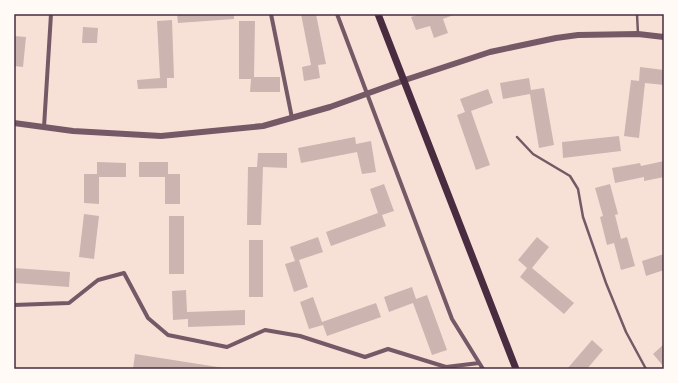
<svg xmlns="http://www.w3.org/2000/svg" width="678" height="383" viewBox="0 0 678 383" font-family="Quicksand,sans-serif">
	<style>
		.building { fill: #ccb4b1 }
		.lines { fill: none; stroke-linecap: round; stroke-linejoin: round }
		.service { stroke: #755966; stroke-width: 2.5 }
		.minor { stroke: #755966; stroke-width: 4 }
		.tertiary { stroke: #755966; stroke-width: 6 }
		.secondary { stroke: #4a2c40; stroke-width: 7 }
		.neatline { fill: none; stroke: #4a2c40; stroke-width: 1.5 }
	</style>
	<rect width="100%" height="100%" fill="#f7e1d7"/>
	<path class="building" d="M 177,14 L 234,14 L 234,19 L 178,23 Z
		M 301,14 L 316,14 L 326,64 L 318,65 L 320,78 L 304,81 L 302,67 L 311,65 Z
		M 420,14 L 456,14 L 443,19 L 448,33 L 434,38 L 430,26 L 416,30 L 411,17 Z
		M 172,20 L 174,78 L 167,78 L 167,88 L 138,89 L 137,80 L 160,78 L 157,21 Z
		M 239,21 L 255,21 L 254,77 L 280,77 L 280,92 L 250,92 L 251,79 L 239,79 Z
		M 83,27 L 98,28 L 97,43 L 82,43 Z
		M 14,36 L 26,37 L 23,67 L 14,66 Z
		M 640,67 L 664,70 L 664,85 L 645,83 L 639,138 L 624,136 L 631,80 L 639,81 Z
		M 529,78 L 531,90 L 544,88 L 554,145 L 539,148 L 530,94 L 503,99 L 500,83 Z
		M 488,89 L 493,103 L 471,111 L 490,165 L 476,170 L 457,115 L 465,112 L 460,99 Z
		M 619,136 L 621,151 L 563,158 L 562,142 Z
		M 355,137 L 356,144 L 371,141 L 376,172 L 362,174 L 357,152 L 301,163 L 298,148 Z
		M 258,153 L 287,153 L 287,168 L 263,167 L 261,225 L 247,225 L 248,167 L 257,167 Z
		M 664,161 L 664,177 L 644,181 L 644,177 L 615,183 L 612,168 L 640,163 L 641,166 Z
		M 97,162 L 126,163 L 126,177 L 99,177 L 99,204 L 84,203 L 84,174 L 97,174 Z
		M 139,162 L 168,162 L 168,174 L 180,174 L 180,204 L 165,204 L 165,177 L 139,177 Z
		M 384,184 L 394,211 L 382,215 L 386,226 L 331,246 L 326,232 L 378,213 L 370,189 Z
		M 610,184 L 618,214 L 615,215 L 621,239 L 627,237 L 635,266 L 621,270 L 614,243 L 607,245 L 600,217 L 603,216 L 595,188 Z
		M 84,214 L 99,216 L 94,259 L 79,257 Z
		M 169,216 L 184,216 L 184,274 L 169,274 Z
		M 318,237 L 323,252 L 299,260 L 308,287 L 294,292 L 285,264 L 295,261 L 290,247 Z
		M 537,237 L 549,247 L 532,268 L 574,303 L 564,314 L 520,277 L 527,268 L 518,260 Z
		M 249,240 L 263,240 L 263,297 L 249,297 Z
		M 664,254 L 664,270 L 646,276 L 642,261 Z
		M 14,268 L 70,272 L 69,287 L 14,283 Z
		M 412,287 L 416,299 L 427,295 L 447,350 L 432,355 L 413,303 L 389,312 L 384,297 Z
		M 186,290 L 187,312 L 245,310 L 245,325 L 188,327 L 188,319 L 173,320 L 172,291 Z
		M 313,297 L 322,322 L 376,303 L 381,317 L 327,336 L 323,325 L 309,329 L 300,302 Z
		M 592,340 L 603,350 L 587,369 L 567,369 Z
		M 664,344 L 664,367 L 653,354 Z
		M 135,354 L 224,368 L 224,369 L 133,369 Z"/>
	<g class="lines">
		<path class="service" d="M 637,14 L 638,34
			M 517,137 L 533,154 L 570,176 L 578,189 L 583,217 L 606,283 L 626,332 L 646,369"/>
		<path class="minor" d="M 271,14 L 292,118
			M 337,14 L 452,319 L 483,369
			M 44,127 L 51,14
			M 14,305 L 69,303 L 98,280 L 124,273 L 148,318 L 168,335 L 227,347 L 265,330 L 300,336 L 365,357 L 388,349 L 446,367 L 479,363"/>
		<path class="tertiary" d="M 14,123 L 73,131 L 161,136 L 263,126 L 330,107 L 405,80 L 490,52 L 556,38 L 578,35 L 638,34 L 664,37"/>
		<path class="secondary" d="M 378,14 L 516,369"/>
	</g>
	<rect width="678" height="383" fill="none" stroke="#fffaf5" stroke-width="30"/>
	<rect x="15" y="15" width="648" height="353" class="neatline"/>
</svg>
